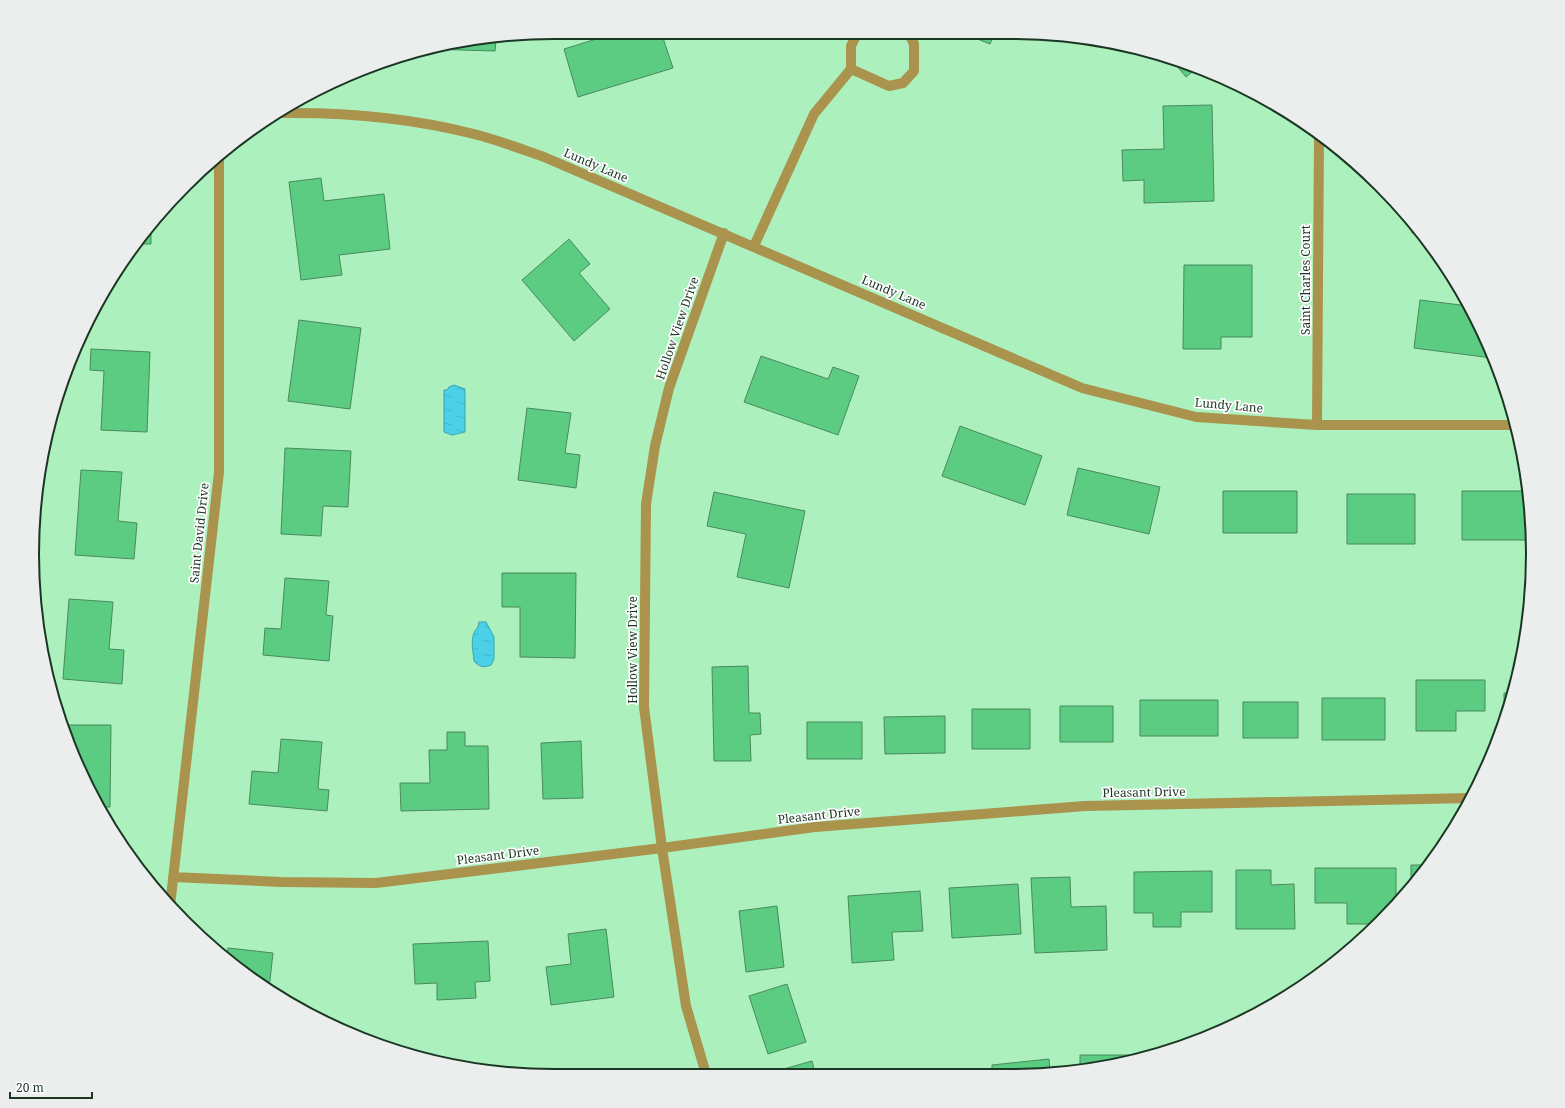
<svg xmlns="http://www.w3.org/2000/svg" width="1565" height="1108" viewBox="0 0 1565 1108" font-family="'Noto Serif',serif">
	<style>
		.water { fill: url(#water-ripples); stroke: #3ca3ae }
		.building { fill: #5bcc82; stroke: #498a5d }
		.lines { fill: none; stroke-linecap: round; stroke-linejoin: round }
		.service { stroke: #a9934d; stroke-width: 10 }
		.minor { stroke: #a9934d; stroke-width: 10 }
		.labels { text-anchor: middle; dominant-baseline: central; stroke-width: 3.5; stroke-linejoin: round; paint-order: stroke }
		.street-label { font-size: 12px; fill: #1b3724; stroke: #fefefe }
		.rim { fill: none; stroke: #1b3724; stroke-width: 2 }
	</style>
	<defs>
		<pattern id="water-ripples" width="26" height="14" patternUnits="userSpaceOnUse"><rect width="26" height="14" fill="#4ad1e9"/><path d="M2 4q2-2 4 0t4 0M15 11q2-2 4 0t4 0" fill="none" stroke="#40b4c8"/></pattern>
	</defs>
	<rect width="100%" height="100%" fill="#acf0be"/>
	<path class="water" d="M 454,385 L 465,389 L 465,432 L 452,435 L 444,432 L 444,390 L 447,390 L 449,387 Z
		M 479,622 L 486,622 L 494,637 L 494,659 L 491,665 C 484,668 479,667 474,661 C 473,649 469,636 478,627 Z"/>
	<path class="building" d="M 619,32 L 661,32 L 673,68 L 578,97 L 564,49 Z
		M 960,32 L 995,32 L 990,44 Z
		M 496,40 L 495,51 L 428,49 Z
		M 1172,60 L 1197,68 L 1186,77 Z
		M 1212,105 L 1214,201 L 1144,203 L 1144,180 L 1123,181 L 1122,150 L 1164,149 L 1163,106 Z
		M 321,178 L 324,201 L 384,194 L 390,249 L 339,255 L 342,275 L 301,280 L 289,182 Z
		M 1412,222 L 1420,233 L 1412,233 Z
		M 151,225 L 151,244 L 139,244 Z
		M 569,239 L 590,264 L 579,273 L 610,309 L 574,341 L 522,280 Z
		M 1184,265 L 1252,265 L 1252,337 L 1221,337 L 1221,349 L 1183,349 Z
		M 1420,300 L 1469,306 L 1492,358 L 1414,348 Z
		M 299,320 L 361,328 L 350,409 L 288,401 Z
		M 91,349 L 150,352 L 147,432 L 101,430 L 104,371 L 90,370 Z
		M 761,356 L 828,379 L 833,367 L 859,376 L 838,435 L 744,402 Z
		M 527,408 L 571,413 L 565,453 L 580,455 L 576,488 L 518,480 Z
		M 960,426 L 1042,456 L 1025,505 L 942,476 Z
		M 285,448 L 351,451 L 348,507 L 323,506 L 321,536 L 281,534 Z
		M 1078,468 L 1160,487 L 1149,534 L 1067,515 Z
		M 81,470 L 122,472 L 118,521 L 137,523 L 134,559 L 75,555 Z
		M 1223,491 L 1297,491 L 1297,533 L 1223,533 Z
		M 1462,491 L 1529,491 L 1530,540 L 1462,540 Z
		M 714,492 L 805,511 L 789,588 L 737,577 L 746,534 L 707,526 Z
		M 1347,494 L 1415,494 L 1415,544 L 1347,544 Z
		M 502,573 L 576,573 L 575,658 L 520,657 L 520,607 L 502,607 Z
		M 285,578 L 329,581 L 326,615 L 333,616 L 329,661 L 263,655 L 265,628 L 281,629 Z
		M 69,599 L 113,602 L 109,649 L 124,650 L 122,684 L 63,679 Z
		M 748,666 L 749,713 L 760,713 L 761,734 L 750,735 L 751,761 L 714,761 L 712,667 Z
		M 1416,680 L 1485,680 L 1485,711 L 1456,711 L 1456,731 L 1416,731 Z
		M 1504,693 L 1514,693 L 1504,718 Z
		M 1322,698 L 1385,698 L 1385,740 L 1322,740 Z
		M 1140,700 L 1218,700 L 1218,736 L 1140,736 Z
		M 1243,702 L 1298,702 L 1298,738 L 1243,738 Z
		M 1060,706 L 1113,706 L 1113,742 L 1060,742 Z
		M 972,709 L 1030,709 L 1030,749 L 972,749 Z
		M 945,716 L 945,753 L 885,754 L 884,717 Z
		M 807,722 L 862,722 L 862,759 L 807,759 Z
		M 64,725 L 111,725 L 110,807 L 98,807 L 72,754 Z
		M 447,732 L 465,732 L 465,746 L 488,746 L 489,809 L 401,811 L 400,783 L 430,783 L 429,750 L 447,750 Z
		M 281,739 L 322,742 L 318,789 L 329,790 L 327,811 L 249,804 L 252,771 L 278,773 Z
		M 581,741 L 583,798 L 543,799 L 541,743 Z
		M 1411,865 L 1429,865 L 1411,887 Z
		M 1315,868 L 1396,868 L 1396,903 L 1376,924 L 1347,924 L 1347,903 L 1315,903 Z
		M 1236,870 L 1271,870 L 1271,885 L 1294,884 L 1295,929 L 1236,929 Z
		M 1212,871 L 1212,912 L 1181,912 L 1181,927 L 1153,927 L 1153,913 L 1134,913 L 1134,872 Z
		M 1070,877 L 1071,907 L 1106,906 L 1107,950 L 1035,953 L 1031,878 Z
		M 1018,884 L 1021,934 L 952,938 L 949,888 Z
		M 920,891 L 923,931 L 892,932 L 894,960 L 852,963 L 848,896 Z
		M 777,906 L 784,967 L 746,972 L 739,911 Z
		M 606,929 L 614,997 L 551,1005 L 546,967 L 571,964 L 568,934 Z
		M 488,941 L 490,981 L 475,982 L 476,998 L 437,1000 L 437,983 L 415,984 L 413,944 Z
		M 228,948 L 273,953 L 269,989 L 236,968 L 227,959 Z
		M 787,984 L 806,1042 L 768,1054 L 749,996 Z
		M 1163,1046 L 1180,1046 L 1163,1052 Z
		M 1080,1055 L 1134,1055 L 1134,1061 L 1080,1071 Z
		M 1049,1059 L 1050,1072 L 992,1072 L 992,1065 Z
		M 812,1061 L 815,1073 L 773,1073 L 773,1072 Z"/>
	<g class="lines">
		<path class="service" d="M 858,32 L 851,46 L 851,69 L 889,86 L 903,83 L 914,71 L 914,44 L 908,32
			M 754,246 L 814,114 L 851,69"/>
		<path class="minor" d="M 278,113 C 342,112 412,118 474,134 C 498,140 521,149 544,157 L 1082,388 L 1196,417 L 1317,425 L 1514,425
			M 1317,425 L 1319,136
			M 173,877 L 281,882 L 376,883 L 662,848 L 815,827 L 1085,806 L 1471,798
			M 170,906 L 219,472 L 219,160
			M 706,1074 L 686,1006 L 662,848 L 644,707 L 646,504 L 655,446 L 669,388 L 724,233"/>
	</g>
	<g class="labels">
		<g class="street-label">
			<text transform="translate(596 165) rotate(23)">Lundy Lane</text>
			<text transform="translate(1305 280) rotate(-90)">Saint Charles Court</text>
			<text transform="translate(894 292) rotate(23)">Lundy Lane</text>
			<text transform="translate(677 328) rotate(-71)">Hollow View Drive</text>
			<text transform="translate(1229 405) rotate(5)">Lundy Lane</text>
			<text transform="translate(199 533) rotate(-84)">Saint David Drive</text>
			<text transform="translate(632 650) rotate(-90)">Hollow View Drive</text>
			<text transform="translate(1144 792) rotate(-1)">Pleasant Drive</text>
			<text transform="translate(819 815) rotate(-6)">Pleasant Drive</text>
			<text transform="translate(498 855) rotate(-7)">Pleasant Drive</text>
		</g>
	</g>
	<path d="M0 0H1565V1108H0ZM554 39H1011A515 515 0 0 1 1526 554V554A515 515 0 0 1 1011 1069H554A515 515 0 0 1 39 554V554A515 515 0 0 1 554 39Z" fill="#eceeed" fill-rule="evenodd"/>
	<path class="rim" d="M554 39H1011A515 515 0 0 1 1526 554V554A515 515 0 0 1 1011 1069H554A515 515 0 0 1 39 554V554A515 515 0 0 1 554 39Z"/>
	<path d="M10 1092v6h82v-6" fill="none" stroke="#1b3724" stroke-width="2"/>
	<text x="16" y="1092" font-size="12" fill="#1b3724" stroke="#fefefe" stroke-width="3" paint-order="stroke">20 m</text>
</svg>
